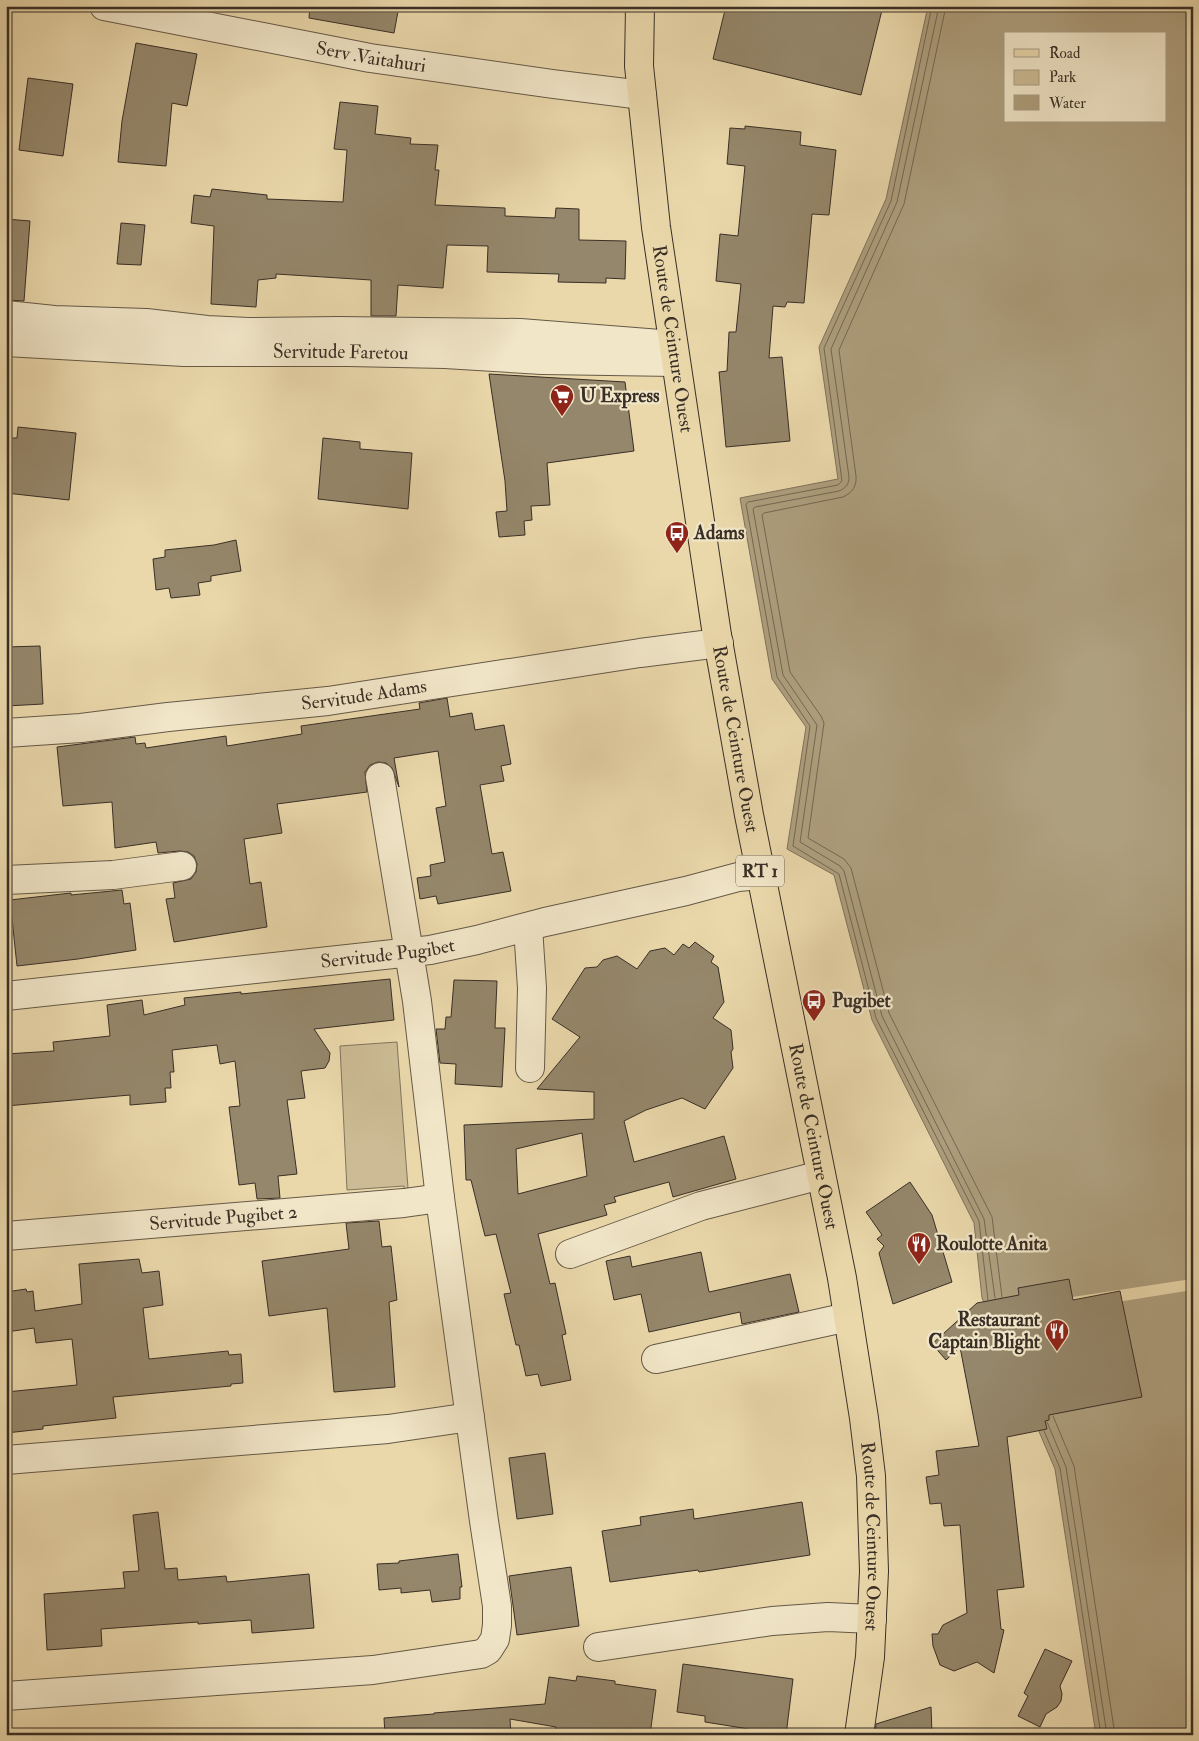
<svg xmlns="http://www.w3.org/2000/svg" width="1199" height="1741" viewBox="0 0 1199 1741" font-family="'IM FELL Double Pica',serif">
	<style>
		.green { fill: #ccbb94; stroke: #82755d }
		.water { fill: #ae9f7e; stroke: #7f725b; fill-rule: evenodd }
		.pier { fill: #ead8ab }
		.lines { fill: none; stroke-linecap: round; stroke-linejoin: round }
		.shore { stroke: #746752; stroke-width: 1 }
		.building { fill: #95876b; stroke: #392f26; fill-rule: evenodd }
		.street-casing { stroke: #655947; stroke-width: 30 }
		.primary-casing { stroke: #392f26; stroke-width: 30 }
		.street { stroke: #f1e6c8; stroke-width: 28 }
		.primary { stroke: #ead8ab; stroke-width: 28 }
		.labels { text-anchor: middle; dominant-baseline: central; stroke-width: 4.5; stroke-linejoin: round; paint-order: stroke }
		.shield { fill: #f1e6c8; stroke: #706657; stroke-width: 1 }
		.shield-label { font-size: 18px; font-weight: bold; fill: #392f26 }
		.street-label { font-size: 19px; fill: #392f26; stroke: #f1e6c8 }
		.poi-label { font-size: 19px; font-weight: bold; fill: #392f26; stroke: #f1e6c8; text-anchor: start }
	</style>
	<rect width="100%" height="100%" fill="#ead8ab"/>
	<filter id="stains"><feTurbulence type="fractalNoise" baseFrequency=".004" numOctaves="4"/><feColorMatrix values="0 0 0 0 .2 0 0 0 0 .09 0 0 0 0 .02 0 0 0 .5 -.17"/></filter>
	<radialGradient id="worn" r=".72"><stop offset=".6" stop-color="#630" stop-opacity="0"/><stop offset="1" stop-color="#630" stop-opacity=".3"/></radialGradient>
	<path class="green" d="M 397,1042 L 408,1188 L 404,1189 L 404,1186 L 347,1190 L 340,1046 Z"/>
	<path class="water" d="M 928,6 L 1193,6 L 1193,1735 L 1096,1735 L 1055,1469 L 982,1298 L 974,1223 L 872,1020 L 834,875 L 787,849 L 806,727 L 772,679 L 740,498 L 838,479 L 819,347 L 886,199 ZM 1005,34 L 1165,34 L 1165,121 L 1005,121 Z"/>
	<path class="pier" d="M 1185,1280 L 1193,1281 L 1193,1292 L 1186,1291 L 992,1322 L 987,1310 Z"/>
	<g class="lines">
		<path class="shore" d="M 932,6 L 891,201 L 824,348 L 842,481 L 838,485 L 748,502 L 746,504 L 777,677 L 810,726 L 793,846 L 839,874 L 876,1018 L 979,1221 L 988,1300
			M 939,6 L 897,202 L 831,349 L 849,477 C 849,484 846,488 839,491 L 755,507 L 753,509 L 783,675 L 817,725 L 800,842 L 840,866 L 844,871 L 882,1016 L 984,1219 L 995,1298
			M 946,6 L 904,204 L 839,350 L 856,476 C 857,486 852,493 843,497 L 764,513 L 762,515 L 790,672 L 821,716 L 824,723 L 808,838 L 844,859 L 851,868 L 889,1013 L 992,1217 L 1002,1297
			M 1053,1416 L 1074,1466 L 1115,1735
			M 1047,1422 L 1066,1467 L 1107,1735
			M 1044,1431 L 1060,1468 L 1101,1735"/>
	</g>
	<path class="building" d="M 310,6 L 399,6 L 394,33 L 309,18 Z
		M 726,6 L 883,6 L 861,95 L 713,59 Z
		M 136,43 L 197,54 L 187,106 L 172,103 L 166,166 L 118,162 L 122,121 Z
		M 28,78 L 73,84 L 63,156 L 19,150 Z
		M 340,102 L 378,106 L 375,134 L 411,138 L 410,144 L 438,145 L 435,170 L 439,170 L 435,205 L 505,208 L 505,216 L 555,218 L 556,208 L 579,209 L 579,240 L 626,241 L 625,279 L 606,278 L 606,283 L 558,282 L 559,274 L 487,272 L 488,246 L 447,245 L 443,288 L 398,285 L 396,316 L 371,316 L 371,280 L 276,274 L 276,278 L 258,280 L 256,307 L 211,304 L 214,226 L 191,223 L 194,195 L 210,197 L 212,189 L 267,195 L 267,199 L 343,202 L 347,150 L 334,149 Z
		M 745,126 L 801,132 L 800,145 L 836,150 L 829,215 L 812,214 L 804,303 L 787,302 L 785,307 L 773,306 L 769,358 L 782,357 L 790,441 L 726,447 L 719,372 L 727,371 L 729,332 L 736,332 L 741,284 L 716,281 L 720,234 L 738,236 L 745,166 L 727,164 L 730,128 L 745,129 Z
		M 6,219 L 30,221 L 24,301 L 6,300 Z
		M 121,223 L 145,225 L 141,265 L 117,264 Z
		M 489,374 L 625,382 L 634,451 L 547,463 L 550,505 L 531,506 L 532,520 L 524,521 L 525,535 L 499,537 L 496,512 L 507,511 L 505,481 Z
		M 18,427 L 76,433 L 69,500 L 6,493 L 6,438 L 17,438 Z
		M 323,438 L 360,442 L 360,449 L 412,453 L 408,509 L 318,499 Z
		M 236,540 L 241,571 L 211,576 L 211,581 L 198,583 L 200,595 L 171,598 L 169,588 L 156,590 L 153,559 L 165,557 L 165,550 L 214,545 Z
		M 40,646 L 43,704 L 6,706 L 6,647 Z
		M 447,698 L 450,717 L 472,713 L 475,730 L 504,725 L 511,764 L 501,766 L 504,781 L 480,785 L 492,854 L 503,852 L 511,891 L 438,904 L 436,896 L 420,899 L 417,878 L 431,876 L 430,865 L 445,862 L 436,808 L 446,806 L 438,751 L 394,758 L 399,787 L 392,768 L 386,763 L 378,762 L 370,765 L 365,772 L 367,792 L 277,804 L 282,833 L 244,839 L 250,884 L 261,882 L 267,927 L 174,942 L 166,899 L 175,898 L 173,883 L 191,879 L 196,872 L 197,864 L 194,856 L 188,852 L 180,851 L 158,853 L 156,842 L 115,848 L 112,802 L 63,806 L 57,747 L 135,737 L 136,744 L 145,743 L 146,748 L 226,736 L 227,746 L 302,734 L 301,726 L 420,709 L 419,703 Z
		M 122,890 L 124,904 L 130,903 L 136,950 L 78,959 L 17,966 L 10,900 L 71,893 L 71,895 Z
		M 695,942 L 714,956 L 711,962 L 718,967 L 724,1002 L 713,1018 L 731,1030 L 733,1049 L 731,1052 L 733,1068 L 705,1109 L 682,1098 L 646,1110 L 624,1121 L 634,1162 L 724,1136 L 736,1179 L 673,1197 L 669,1182 L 614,1197 L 616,1202 L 604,1205 L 607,1215 L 538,1234 L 550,1284 L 555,1283 L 566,1334 L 562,1335 L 571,1380 L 541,1386 L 538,1374 L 526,1376 L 519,1345 L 516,1345 L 504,1294 L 511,1293 L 496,1234 L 485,1236 L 471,1180 L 466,1180 L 464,1125 L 594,1119 L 594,1092 L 537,1089 L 580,1037 L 552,1019 L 585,968 L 597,967 L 603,960 L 617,956 L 637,969 L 650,951 L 665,948 L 674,955 L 683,944 L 689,948 ZM 582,1133 L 587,1176 L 518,1194 L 516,1149 Z
		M 390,979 L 394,1020 L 314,1029 L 330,1053 L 329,1061 L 325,1068 L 301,1071 L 305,1098 L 287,1100 L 297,1174 L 278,1176 L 280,1198 L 257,1199 L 255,1183 L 239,1185 L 229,1107 L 240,1106 L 235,1061 L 220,1064 L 217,1045 L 172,1050 L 174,1072 L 170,1072 L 171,1088 L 165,1088 L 166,1102 L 130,1105 L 130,1095 L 6,1106 L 6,1054 L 54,1051 L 53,1042 L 110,1036 L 107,1005 L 142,1000 L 144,1015 L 185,1005 L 184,998 L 241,992 L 241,994 Z
		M 454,980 L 497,981 L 495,1028 L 505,1028 L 502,1087 L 455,1084 L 456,1064 L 440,1063 L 436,1029 L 445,1029 L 446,1017 L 451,1017 Z
		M 910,1182 L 932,1215 L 952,1282 L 893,1304 L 879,1253 L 884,1246 L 877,1239 L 882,1235 L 866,1212 Z
		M 379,1221 L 382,1247 L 391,1246 L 397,1300 L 389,1302 L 395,1387 L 334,1392 L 327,1308 L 269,1316 L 262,1261 L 349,1249 L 346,1223 Z
		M 701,1252 L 709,1292 L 790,1274 L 799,1312 L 742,1324 L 740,1312 L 649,1332 L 641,1294 L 614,1300 L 606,1261 L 630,1256 L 632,1267 Z
		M 139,1259 L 142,1273 L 159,1271 L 163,1305 L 143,1308 L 149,1359 L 228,1351 L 229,1355 L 241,1354 L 243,1383 L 231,1384 L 231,1386 L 113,1397 L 116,1418 L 43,1426 L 43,1429 L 6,1433 L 6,1392 L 77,1385 L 72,1339 L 36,1343 L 34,1328 L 6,1332 L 6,1292 L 26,1289 L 27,1292 L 33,1291 L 35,1311 L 82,1304 L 79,1264 Z
		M 1069,1279 L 1073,1300 L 1120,1291 L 1142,1397 L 1049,1415 L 1049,1420 L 1045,1421 L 1047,1429 L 1007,1437 L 1024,1587 L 997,1590 L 1001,1629 L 1004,1630 L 994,1673 L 977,1662 L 954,1671 L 940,1665 L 933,1646 L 932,1634 L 938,1634 L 943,1625 L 967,1613 L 960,1525 L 944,1526 L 941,1503 L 930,1504 L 926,1477 L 939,1475 L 936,1451 L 979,1446 L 960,1347 L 946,1360 L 932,1344 L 977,1303 L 1019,1295 L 1018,1288 Z
		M 545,1453 L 553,1514 L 517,1519 L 509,1458 Z
		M 802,1502 L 810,1555 L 699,1572 L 698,1570 L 610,1582 L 602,1531 L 641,1525 L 640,1517 L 693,1509 L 694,1519 Z
		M 158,1512 L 165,1569 L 177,1568 L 178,1580 L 226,1576 L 227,1582 L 309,1574 L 314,1628 L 252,1633 L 251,1620 L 198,1624 L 198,1622 L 101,1629 L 102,1646 L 47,1650 L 44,1594 L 125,1588 L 123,1572 L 139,1571 L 133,1515 Z
		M 458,1554 L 462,1587 L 460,1587 L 460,1599 L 432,1602 L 430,1590 L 401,1593 L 401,1588 L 379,1590 L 377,1564 L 399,1563 L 399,1561 Z
		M 571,1567 L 579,1626 L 517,1635 L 509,1576 Z
		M 1045,1649 L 1072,1661 L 1060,1686 L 1062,1694 L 1061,1701 L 1057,1707 L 1046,1714 L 1040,1727 L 1018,1716 L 1028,1696 L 1024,1693 Z
		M 683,1664 L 793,1679 L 786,1735 L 770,1735 L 749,1732 L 749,1729 L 705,1722 L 705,1716 L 677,1712 Z
		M 577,1676 L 615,1681 L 615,1684 L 656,1690 L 650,1735 L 555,1735 L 556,1727 L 510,1719 L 511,1735 L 385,1735 L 384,1718 L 434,1714 L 434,1713 L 545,1704 L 549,1677 L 576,1681 Z
		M 931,1707 L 932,1734 L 875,1735 L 876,1724 Z"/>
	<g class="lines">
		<g class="street-casing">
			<g id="street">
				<path id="s1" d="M 104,6 L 370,58 L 553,84 L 642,95"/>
				<path d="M 6,315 L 54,320 L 146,323 L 207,330 L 248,332 L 338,331 L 520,333 L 673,345"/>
				<path id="s2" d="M 6,342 L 184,352 L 348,352 L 445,354 L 542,360 L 675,362"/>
				<path id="s3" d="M 6,733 L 81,728 L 168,717 L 328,701 L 640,653 L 719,643"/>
				<path d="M 6,880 L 113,875 L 182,866"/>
				<path d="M 528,927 L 532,988 L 530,1068"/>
				<path id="s4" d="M 6,996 L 430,950 L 477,940 L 545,922 L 686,891 L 738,877 L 761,875"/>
				<path id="s5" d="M 6,1236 L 404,1203 L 440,1198"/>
				<path d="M 570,1254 L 701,1206 L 821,1175"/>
				<path d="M 656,1359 L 848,1317"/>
				<path d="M 6,1460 L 388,1429 L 470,1417"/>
				<path d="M 598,1647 L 772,1621 L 828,1617 L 872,1619"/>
				<path d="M 6,1696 L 373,1670 L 481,1654 L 488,1650 L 495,1639 L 497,1625 L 497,1606 L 484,1521 L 440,1198 L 417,1001 L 380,777"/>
			</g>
		</g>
		<g class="primary-casing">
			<g id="primary">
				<path id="s6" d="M 640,6 L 639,66 L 656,227 L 717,635 L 749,815 L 842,1278 L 864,1418 L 871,1476 L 874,1571 L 870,1657 L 859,1735"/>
			</g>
		</g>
		<use href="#street" class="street"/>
		<use href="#primary" class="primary"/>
	</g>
	<defs>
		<g id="supermarket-pin" transform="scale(1.25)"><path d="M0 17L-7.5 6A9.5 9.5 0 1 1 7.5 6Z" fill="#8f2418" stroke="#f1e6c8"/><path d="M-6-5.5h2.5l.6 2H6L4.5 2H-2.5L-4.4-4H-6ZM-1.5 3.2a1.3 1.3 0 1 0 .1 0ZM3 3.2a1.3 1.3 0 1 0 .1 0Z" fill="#fff"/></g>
		<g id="bus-pin" transform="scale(1.25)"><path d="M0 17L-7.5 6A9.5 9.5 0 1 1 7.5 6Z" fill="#8f2418" stroke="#f1e6c8"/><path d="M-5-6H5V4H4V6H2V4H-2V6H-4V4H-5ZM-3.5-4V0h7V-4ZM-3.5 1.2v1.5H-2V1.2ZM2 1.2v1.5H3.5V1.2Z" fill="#fff"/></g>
		<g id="restaurant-pin" transform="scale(1.25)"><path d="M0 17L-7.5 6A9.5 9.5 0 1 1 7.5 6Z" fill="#8f2418" stroke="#f1e6c8"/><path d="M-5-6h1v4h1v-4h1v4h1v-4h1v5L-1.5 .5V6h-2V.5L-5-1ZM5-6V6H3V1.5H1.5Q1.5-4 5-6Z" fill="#fff"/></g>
	</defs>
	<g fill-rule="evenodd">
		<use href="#supermarket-pin" x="562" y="396"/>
		<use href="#bus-pin" x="677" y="533"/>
		<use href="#bus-pin" x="814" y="1001"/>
		<use href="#restaurant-pin" x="919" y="1244"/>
		<use href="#restaurant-pin" x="1057" y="1331"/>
	</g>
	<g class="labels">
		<rect class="shield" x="736" y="855.5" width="48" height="31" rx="4"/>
		<g class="shield-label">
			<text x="760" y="871">RT 1</text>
		</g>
		<g class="street-label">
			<text stroke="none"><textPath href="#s1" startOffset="272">Serv .Vaitahuri</textPath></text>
			<text stroke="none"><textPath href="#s6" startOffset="335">Route de Ceinture Ouest</textPath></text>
			<text stroke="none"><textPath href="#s2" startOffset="335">Servitude Faretou</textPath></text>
			<text stroke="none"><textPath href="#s3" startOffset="360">Servitude Adams</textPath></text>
			<text stroke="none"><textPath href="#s6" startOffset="740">Route de Ceinture Ouest</textPath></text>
			<text stroke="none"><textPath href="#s4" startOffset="384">Servitude Pugibet</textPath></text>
			<text stroke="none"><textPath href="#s6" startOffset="1145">Route de Ceinture Ouest</textPath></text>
			<text stroke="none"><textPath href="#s5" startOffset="218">Servitude Pugibet 2</textPath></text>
			<text stroke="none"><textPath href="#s6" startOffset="1550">Route de Ceinture Ouest</textPath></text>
		</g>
		<g class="poi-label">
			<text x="580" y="396">U Express</text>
			<text x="694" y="533">Adams</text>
			<text x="832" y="1001">Pugibet</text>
			<text x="936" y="1244">Roulotte Anita</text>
			<text x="1040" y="1320" text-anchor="end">Restaurant<tspan x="1040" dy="22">Captain Blight</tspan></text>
		</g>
	</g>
	<rect width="1199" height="1741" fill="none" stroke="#ead8ab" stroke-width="25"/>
	<rect x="8" y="8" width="1184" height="1726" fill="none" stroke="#392f26" stroke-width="2.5"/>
	<rect x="12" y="12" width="1174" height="1716" fill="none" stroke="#392f26"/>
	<rect x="1004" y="32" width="162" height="90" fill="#f1e6c8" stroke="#a79d87"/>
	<rect x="1014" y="49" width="25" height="8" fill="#ead8ab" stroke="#a79d87"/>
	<text x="1049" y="58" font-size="15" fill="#392f26">Road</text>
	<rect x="1014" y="70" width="25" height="15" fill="#ccbb94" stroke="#a79d87"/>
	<text x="1049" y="82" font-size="15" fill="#392f26">Park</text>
	<rect x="1014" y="95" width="25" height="15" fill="#ae9f7e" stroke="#a79d87"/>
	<text x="1049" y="108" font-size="15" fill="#392f26">Water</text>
	<rect width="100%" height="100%" filter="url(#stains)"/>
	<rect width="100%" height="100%" fill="url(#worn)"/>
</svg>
